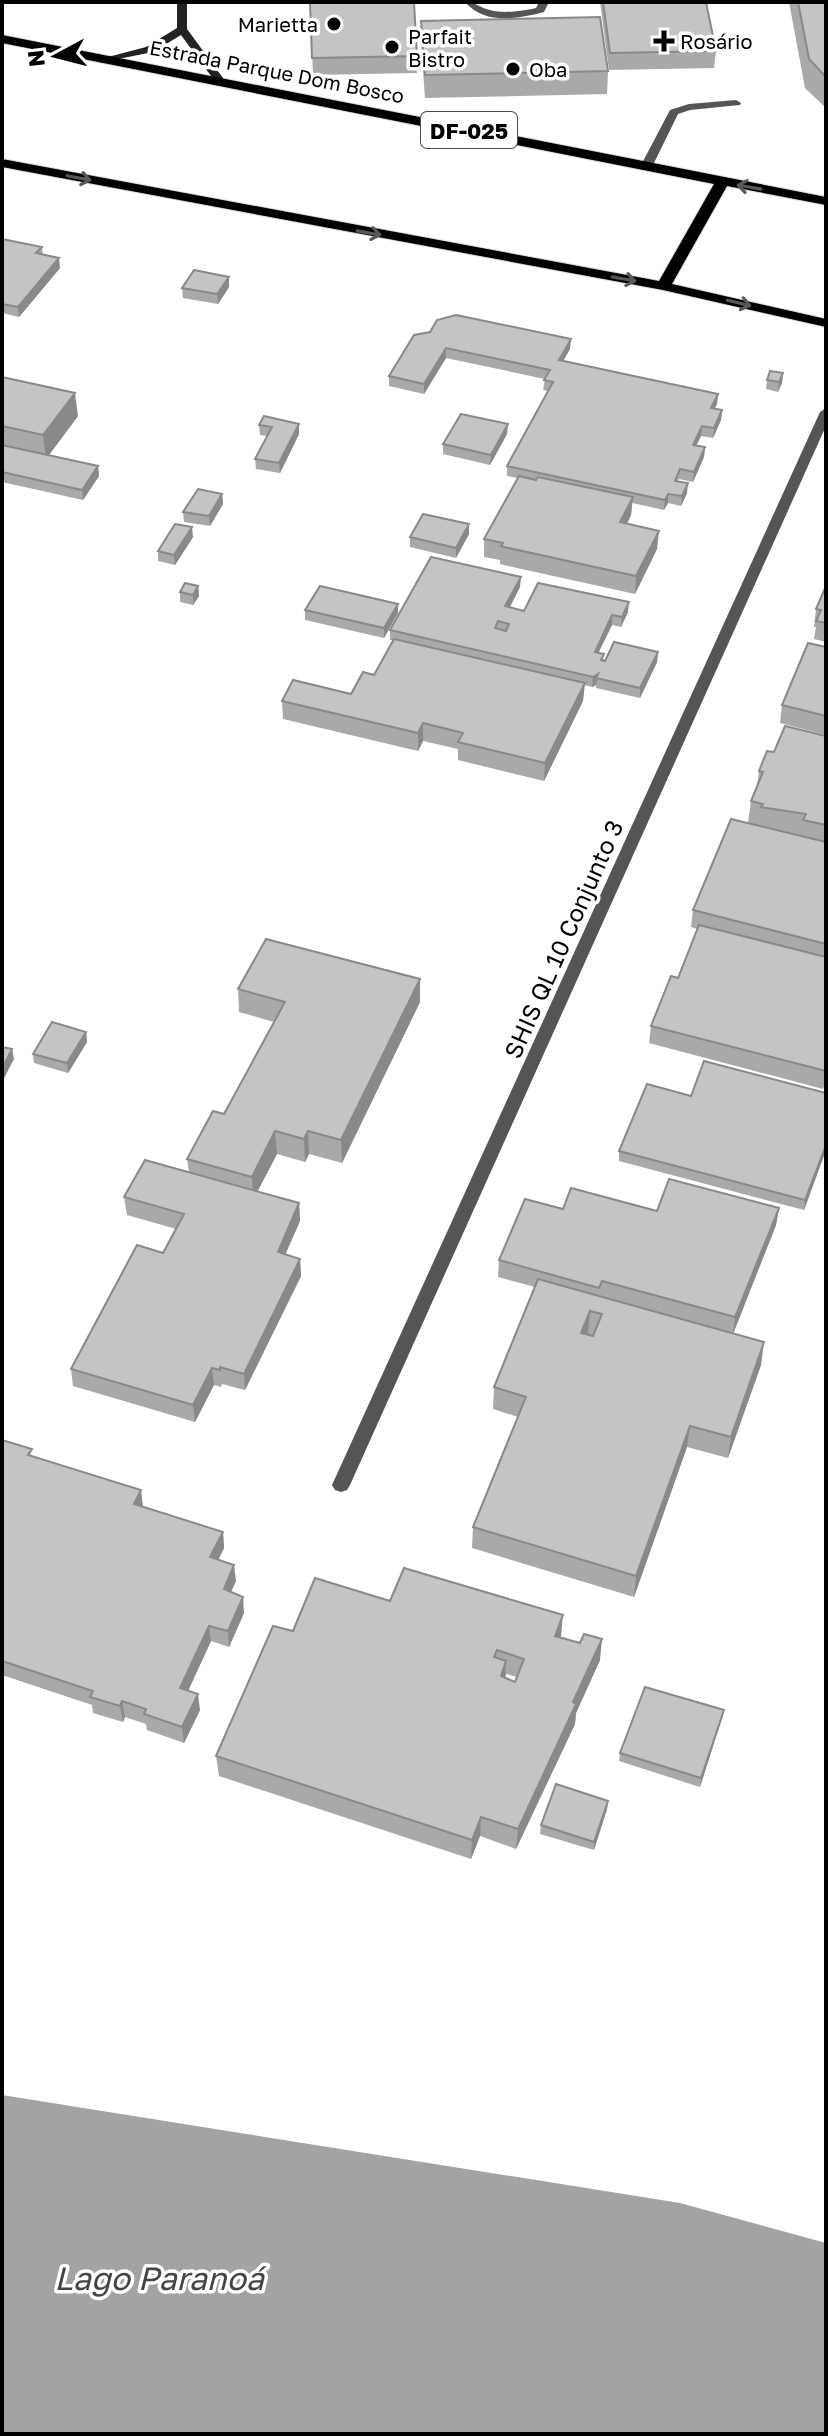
<svg xmlns="http://www.w3.org/2000/svg" width="828" height="2436" viewBox="0 0 828 2436" font-family="'Golos Text',sans-serif">
	<style>
		.water { fill: #a3a3a3 }
		.lines { fill: none; stroke-linecap: round; stroke-linejoin: round }
		.primary-casing { stroke: #dbdbdb; stroke-width: 2 }
		.lane { fill: #555; fill-rule: evenodd }
		.street { fill: #555; fill-rule: evenodd }
		.secondary { fill: #222; fill-rule: evenodd }
		.primary { fill: #000; fill-rule: evenodd }
		.wall { fill: #a9a9a9; fill-rule: evenodd }
		.shaded-wall { fill: #898989 }
		.building { fill: #c4c4c4; stroke: #898989; stroke-width: 2; fill-rule: evenodd }
		.oneway { stroke: #595959 }
		.poi-dot { fill: #000; stroke: #fff; stroke-width: 3 }
		.labels { text-anchor: middle; dominant-baseline: central; stroke-width: 7; stroke-linejoin: round; paint-order: stroke }
		.far-poi-label { font-size: 20px; fill: #000; stroke: #fff; text-anchor: start }
		.far-street-label { font-size: 20px; fill: #000; stroke: #fff }
		.shield { fill: #fff; stroke: #4c4c4c; stroke-width: 2 }
		.shield-label { font-size: 22px; font-weight: bold; fill: #000 }
		.street-label { font-size: 24px; fill: #000; stroke: #fff }
		.near-water-label { font-size: 32px; font-style: italic; fill: #444; stroke: #fff }
	</style>
	<rect width="100%" height="100%" fill="#fff"/>
	<path class="water" d="M 2,2095 L 680,2203 L 826,2243 L 826,2434 L 2,2434 Z"/>
	<g class="lines">
		<g class="primary-casing">
			<path id="primary" d="M 2,35 L 826,197 L 826,205 L 727,186 L 672,284 L 826,319 L 826,327 L 663,290 L 2,167 L 2,159 L 659,281 L 714,184 L 2,43 Z"/>
		</g>
		<path class="lane" d="M 465,2 C 476,2 480,8 490,10 C 503,14 519,11 532,9 L 536,8 L 539,2 L 549,2 L 544,12 C 517,19 485,25 465,2 Z
			M 736,100 L 741,103 L 740,105 L 690,110 L 678,114 L 652,167 L 642,169 L 640,167 L 670,110 L 689,104 Z"/>
		<path class="street" d="M 826,408 L 826,426 L 350,1485 L 347,1490 L 341,1492 L 335,1490 L 332,1485 L 820,412 Z"/>
		<path class="secondary" d="M 177,2 L 187,2 L 187,29 L 223,78 L 222,80 L 214,80 L 181,35 L 153,52 L 108,61 L 108,57 L 146,47 L 177,28 Z"/>
		<use href="#primary" class="primary"/>
	</g>
	<path class="wall" d="M 310,2 L 417,56 L 417,73 L 313,75 Z
		M 600,2 L 706,2 L 716,51 L 714,68 L 609,70 Z
		M 789,2 L 826,2 L 826,108 L 805,88 Z
		M 421,21 L 608,71 L 607,94 L 425,98 L 421,43 Z
		M 2,239 L 42,247 L 43,255 L 60,268 L 19,317 L 2,313 Z
		M 229,277 L 229,287 L 218,304 L 183,298 L 182,288 Z
		M 414,335 L 570,349 L 563,361 L 718,394 L 717,404 L 714,409 L 722,410 L 721,420 L 713,438 L 701,436 L 696,445 L 705,447 L 704,457 L 693,482 L 679,479 L 678,481 L 687,493 L 681,506 L 668,503 L 664,510 L 632,503 L 631,515 L 627,524 L 657,549 L 635,594 L 504,565 L 500,564 L 500,560 L 484,557 L 484,539 L 518,478 L 507,476 L 507,466 L 548,391 L 543,390 L 545,379 L 446,358 L 424,394 L 389,386 L 389,376 Z
		M 783,373 L 782,383 L 778,392 L 766,389 L 767,380 Z
		M 2,377 L 78,416 L 49,455 L 98,466 L 99,476 L 83,500 L 2,482 Z
		M 259,425 L 299,434 L 280,473 L 256,469 L 255,459 L 267,436 L 260,435 Z
		M 507,434 L 490,465 L 443,454 L 443,444 Z
		M 222,494 L 223,504 L 210,526 L 184,522 L 183,512 Z
		M 469,524 L 469,534 L 456,558 L 410,547 L 410,537 Z
		M 193,537 L 175,565 L 158,561 L 158,551 Z
		M 198,586 L 199,596 L 193,605 L 180,602 L 180,592 Z
		M 826,586 L 826,642 L 814,639 L 816,627 L 814,627 L 816,609 Z
		M 520,587 L 510,607 L 524,611 L 628,612 L 621,627 L 612,625 L 599,652 L 604,660 L 658,652 L 657,662 L 640,698 L 596,688 L 596,685 L 592,687 L 584,685 L 583,701 L 544,781 L 458,760 L 458,749 L 423,741 L 418,751 L 283,719 L 282,701 L 351,694 L 374,675 L 393,640 L 390,640 L 390,630 Z
		M 305,610 L 398,613 L 384,638 L 305,620 Z
		M 826,647 L 826,735 L 780,723 L 782,705 Z
		M 826,736 L 826,1084 L 825,1084 L 823,1089 L 649,1043 L 651,1026 L 678,978 L 697,929 L 691,927 L 693,910 L 748,823 L 751,801 L 757,787 L 759,771 L 774,752 Z
		M 420,979 L 420,1002 L 342,1163 L 309,1154 L 305,1162 L 277,1154 L 257,1192 L 299,1203 L 300,1221 L 285,1254 L 300,1259 L 301,1276 L 245,1390 L 222,1384 L 221,1387 L 214,1385 L 195,1422 L 73,1386 L 71,1369 L 163,1253 L 176,1229 L 127,1215 L 124,1197 L 189,1172 L 187,1159 L 224,1114 L 274,1022 L 239,1012 L 238,989 Z
		M 86,1032 L 87,1042 L 68,1073 L 34,1063 L 33,1054 Z
		M 826,1093 L 826,1150 L 804,1210 L 619,1161 L 619,1151 L 691,1096 Z
		M 779,1208 L 776,1225 L 733,1334 L 761,1365 L 728,1458 L 687,1447 L 634,1597 L 472,1548 L 473,1527 L 518,1417 L 493,1409 L 494,1387 L 535,1287 L 498,1277 L 499,1260 L 563,1209 L 657,1211 Z
		M 2,1440 L 34,1457 L 143,1507 L 223,1532 L 224,1548 L 218,1560 L 236,1581 L 231,1592 L 244,1613 L 229,1647 L 211,1641 L 188,1691 L 200,1710 L 184,1743 L 147,1730 L 146,1724 L 125,1717 L 123,1722 L 93,1713 L 92,1705 L 2,1675 Z
		M 390,1601 L 561,1637 L 600,1660 L 576,1713 L 575,1724 L 516,1849 L 480,1836 L 471,1859 L 219,1776 L 216,1756 L 293,1631 ZM 506,1674 L 517,1677 L 515,1682 L 506,1677 Z
		M 724,1710 L 722,1718 L 700,1787 L 619,1761 L 620,1753 Z
		M 608,1801 L 607,1809 L 594,1850 L 540,1834 L 541,1825 Z"/>
	<path class="shaded-wall" d="M 59,258 L 60,268 L 19,317 L 18,307 Z
		M 229,277 L 229,287 L 218,304 L 217,294 Z
		M 571,339 L 570,349 L 558,370 L 559,360 Z
		M 446,348 L 446,358 L 424,394 L 424,384 Z
		M 783,373 L 782,383 L 778,392 L 779,382 Z
		M 75,393 L 78,416 L 46,459 L 43,435 Z
		M 718,394 L 717,404 L 710,418 L 711,408 Z
		M 722,410 L 721,420 L 713,438 L 714,428 Z
		M 299,424 L 299,434 L 280,473 L 279,463 Z
		M 508,424 L 507,434 L 490,465 L 491,455 Z
		M 702,426 L 701,436 L 692,455 L 693,445 Z
		M 705,447 L 704,457 L 693,482 L 694,472 Z
		M 98,466 L 99,476 L 83,500 L 82,490 Z
		M 688,483 L 687,493 L 681,506 L 682,496 Z
		M 222,494 L 223,504 L 210,526 L 209,516 Z
		M 668,494 L 668,503 L 664,510 L 665,500 Z
		M 633,497 L 631,515 L 619,540 L 620,522 Z
		M 469,524 L 469,534 L 456,558 L 456,548 Z
		M 192,527 L 193,537 L 175,565 L 174,555 Z
		M 659,531 L 657,549 L 635,594 L 636,576 Z
		M 521,577 L 520,587 L 505,616 L 505,606 Z
		M 198,586 L 199,596 L 193,605 L 193,595 Z
		M 629,602 L 628,612 L 621,627 L 622,617 Z
		M 398,604 L 398,613 L 384,638 L 384,628 Z
		M 612,615 L 612,625 L 594,661 L 595,652 Z
		M 658,652 L 657,662 L 640,698 L 640,688 Z
		M 598,674 L 596,685 L 592,687 L 593,677 Z
		M 585,683 L 583,701 L 544,781 L 545,763 Z
		M 423,723 L 423,741 L 418,751 L 418,733 Z
		M 420,979 L 420,1002 L 342,1163 L 341,1140 Z
		M 86,1032 L 87,1042 L 68,1073 L 67,1063 Z
		M 12,1049 L 14,1059 L 2,1082 L 2,1069 Z
		M 275,1131 L 277,1154 L 253,1200 L 252,1177 Z
		M 308,1131 L 309,1154 L 305,1162 L 304,1139 Z
		M 826,1145 L 826,1150 L 804,1210 L 805,1200 Z
		M 299,1203 L 300,1221 L 279,1269 L 278,1252 Z
		M 779,1208 L 776,1225 L 733,1334 L 735,1317 Z
		M 300,1259 L 301,1276 L 245,1390 L 244,1374 Z
		M 590,1311 L 588,1333 L 580,1356 L 581,1333 Z
		M 764,1342 L 761,1365 L 728,1458 L 731,1437 Z
		M 212,1368 L 214,1385 L 195,1422 L 193,1405 Z
		M 690,1426 L 687,1447 L 634,1597 L 636,1576 Z
		M 141,1490 L 143,1506 L 134,1504 Z
		M 223,1532 L 224,1548 L 212,1573 L 210,1557 Z
		M 234,1565 L 236,1581 L 225,1605 L 224,1589 Z
		M 243,1597 L 244,1613 L 229,1647 L 228,1631 Z
		M 563,1615 L 561,1636 L 554,1656 L 555,1636 Z
		M 209,1626 L 211,1641 L 182,1704 L 180,1688 Z
		M 602,1639 L 600,1660 L 576,1713 L 575,1724 L 516,1849 L 518,1829 L 573,1702 Z
		M 506,1661 L 505,1681 L 501,1676 Z
		M 198,1694 L 200,1710 L 184,1743 L 182,1727 Z
		M 122,1701 L 125,1717 L 123,1722 L 120,1706 Z
		M 724,1710 L 722,1718 L 700,1787 L 701,1778 Z
		M 608,1801 L 607,1809 L 594,1850 L 594,1842 Z
		M 481,1817 L 480,1836 L 471,1859 L 472,1840 Z"/>
	<path class="building" d="M 310,2 L 414,2 L 417,56 L 312,58 Z
		M 603,2 L 706,2 L 716,51 L 610,53 Z
		M 798,2 L 826,2 L 826,77 L 809,59 Z
		M 600,17 L 608,71 L 425,75 L 421,21 Z
		M 2,239 L 42,247 L 36,253 L 59,258 L 18,307 L 2,304 Z
		M 194,270 L 229,277 L 217,294 L 182,288 Z
		M 456,315 L 571,339 L 559,360 L 718,394 L 711,408 L 722,410 L 714,428 L 702,426 L 693,445 L 705,447 L 694,472 L 680,469 L 675,481 L 688,483 L 682,496 L 668,494 L 665,500 L 507,466 L 553,382 L 544,380 L 550,370 L 446,348 L 424,384 L 389,376 L 414,335 L 430,332 L 437,320 Z
		M 770,371 L 783,373 L 779,382 L 767,380 Z
		M 2,377 L 75,393 L 43,435 L 2,426 Z
		M 461,414 L 508,424 L 491,455 L 443,444 Z
		M 264,416 L 299,424 L 279,463 L 255,459 L 272,427 L 259,425 Z
		M 2,445 L 98,466 L 82,490 L 2,472 Z
		M 519,476 L 536,480 L 538,477 L 633,497 L 620,522 L 659,531 L 636,576 L 504,547 L 501,546 L 503,543 L 484,539 Z
		M 198,489 L 222,494 L 209,516 L 183,512 Z
		M 423,514 L 469,524 L 456,548 L 410,537 Z
		M 175,524 L 192,527 L 174,555 L 158,551 Z
		M 431,557 L 521,577 L 505,606 L 524,611 L 538,583 L 629,602 L 622,617 L 612,615 L 595,652 L 604,654 L 601,660 L 605,661 L 614,642 L 658,652 L 640,688 L 596,678 L 598,674 L 593,677 L 390,630 ZM 498,621 L 509,624 L 506,631 L 495,628 Z
		M 185,583 L 198,586 L 193,595 L 180,592 Z
		M 320,586 L 398,604 L 384,628 L 305,610 Z
		M 826,586 L 826,623 L 816,621 L 821,610 L 816,609 Z
		M 394,639 L 585,683 L 545,763 L 458,742 L 463,733 L 423,723 L 418,733 L 282,701 L 293,680 L 351,694 L 363,672 L 374,675 Z
		M 808,643 L 826,647 L 826,716 L 782,705 Z
		M 785,726 L 826,736 L 826,825 L 803,820 L 806,814 L 761,807 L 763,804 L 751,801 L 763,772 L 759,771 L 767,751 L 774,752 Z
		M 731,819 L 826,842 L 826,944 L 693,910 Z
		M 699,925 L 826,957 L 826,1071 L 651,1026 L 671,976 L 678,978 Z
		M 266,939 L 420,979 L 341,1140 L 308,1131 L 304,1139 L 275,1131 L 252,1177 L 187,1159 L 213,1111 L 224,1114 L 285,1002 L 238,989 Z
		M 52,1022 L 86,1032 L 67,1063 L 33,1054 Z
		M 2,1047 L 12,1049 L 2,1069 Z
		M 704,1061 L 826,1093 L 826,1145 L 805,1200 L 619,1151 L 647,1084 L 691,1096 Z
		M 145,1160 L 299,1203 L 278,1252 L 300,1259 L 244,1374 L 220,1367 L 220,1370 L 212,1368 L 193,1405 L 71,1369 L 137,1245 L 163,1253 L 184,1214 L 124,1197 Z
		M 669,1179 L 779,1208 L 735,1317 L 602,1281 L 599,1288 L 499,1260 L 525,1199 L 563,1209 L 571,1188 L 657,1211 Z
		M 538,1279 L 764,1342 L 731,1437 L 690,1426 L 636,1576 L 473,1527 L 526,1397 L 494,1387 ZM 590,1311 L 602,1314 L 593,1336 L 581,1333 Z
		M 2,1440 L 32,1449 L 28,1455 L 141,1490 L 134,1504 L 223,1532 L 210,1557 L 234,1565 L 224,1589 L 243,1597 L 228,1631 L 209,1626 L 180,1688 L 198,1694 L 182,1727 L 144,1714 L 146,1709 L 122,1701 L 120,1706 L 90,1697 L 93,1691 L 2,1661 Z
		M 404,1568 L 563,1615 L 555,1636 L 580,1643 L 584,1634 L 602,1639 L 573,1702 L 576,1704 L 518,1829 L 481,1817 L 472,1840 L 216,1756 L 273,1626 L 293,1631 L 315,1578 L 390,1601 ZM 497,1650 L 524,1659 L 515,1682 L 501,1676 L 506,1661 L 494,1657 Z
		M 645,1687 L 724,1710 L 701,1778 L 620,1753 Z
		M 556,1784 L 608,1801 L 594,1842 L 541,1825 Z"/>
	<defs><path id="oneway-shaft" d="M-6 0H5M1.5-3L5.5 0L1.5 3" fill="none" stroke-width="1.6" stroke-linecap="round" stroke-linejoin="round" transform="scale(2)"/></defs>
	<g class="oneway">
		<use href="#oneway-shaft" transform="translate(79 178) rotate(11)"/>
		<use href="#oneway-shaft" transform="translate(749 187) rotate(-170)"/>
		<use href="#oneway-shaft" transform="translate(369 233) rotate(10)"/>
		<use href="#oneway-shaft" transform="translate(624 279) rotate(10)"/>
		<use href="#oneway-shaft" transform="translate(739 303) rotate(13)"/>
	</g>
	<g class="poi-dot">
		<circle cx="334" cy="24" r="8"/>
		<path d="M660 29h8v8h8v8h-8v8h-8v-8h-8v-8h8z"/>
		<circle cx="392" cy="47" r="8"/>
		<circle cx="513" cy="69" r="8"/>
	</g>
	<g class="labels">
		<g class="far-poi-label">
			<text x="318" y="24" text-anchor="end">Marietta</text>
			<text x="408" y="36">Parfait<tspan x="408" dy="23">Bistro</tspan></text>
			<text x="680" y="41">Rosário</text>
			<text x="529" y="69">Oba</text>
		</g>
		<g class="far-street-label">
			<text transform="translate(277 71) rotate(11)">Estrada Parque Dom Bosco</text>
		</g>
		<rect class="shield" x="421" y="112" width="96" height="36" rx="6"/>
		<g class="shield-label">
			<text x="469" y="130">DF-025</text>
		</g>
		<g class="street-label">
			<text transform="translate(563 939) rotate(-66)">SHIS QL 10 Conjunto 3</text>
		</g>
		<g class="near-water-label">
			<text x="159" y="2278">Lago Paranoá</text>
		</g>
	</g>
	<rect width="828" height="2436" fill="none" stroke="#000000" stroke-width="8"/>
	<g transform="translate(56 56) rotate(263)" stroke="#ffffff" stroke-width="6" paint-order="stroke">
	<path d="M0-6L14 30L0 20L-14 30Z" fill="#000000"/>
	<text y="-12" font-size="22" font-weight="bold" text-anchor="middle" fill="#000000">N</text>
	</g>
</svg>
